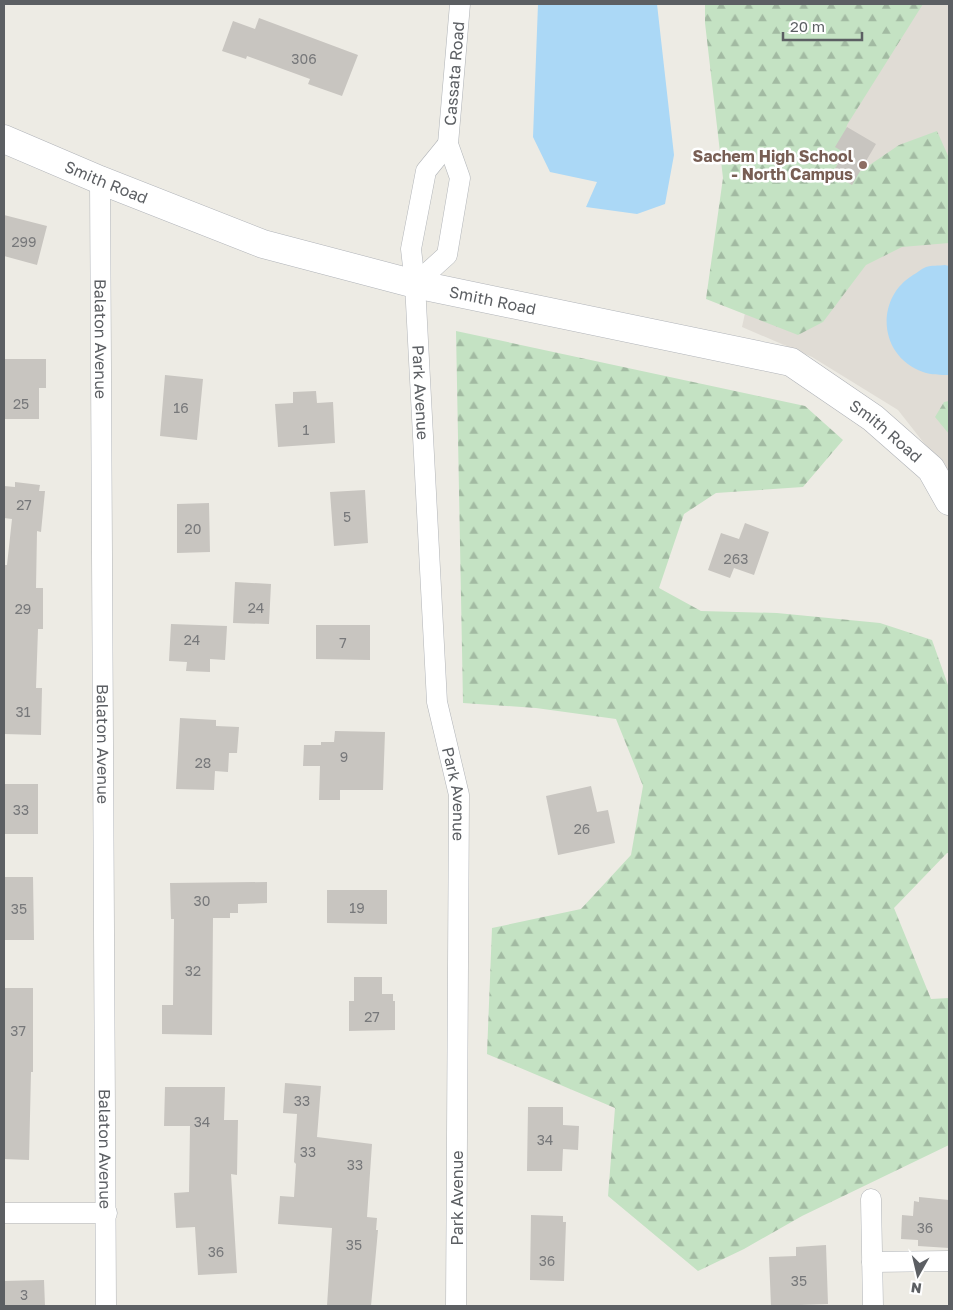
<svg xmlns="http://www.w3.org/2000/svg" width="953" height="1310" viewBox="0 0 953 1310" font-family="'Golos Text',sans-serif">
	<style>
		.education { fill: #e0dcd5 }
		.forest { fill: url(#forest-firs) }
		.water { fill: #abd8f6 }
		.building { fill: #c8c5c0 }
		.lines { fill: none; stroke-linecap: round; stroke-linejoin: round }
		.street-casing { stroke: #b1b4b8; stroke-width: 21 }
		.secondary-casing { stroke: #b0b3b8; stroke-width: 29 }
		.street { stroke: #fff; stroke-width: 20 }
		.secondary { stroke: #fff; stroke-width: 28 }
		.education-dot { fill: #8d6e63; stroke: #fff; stroke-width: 2 }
		.labels { text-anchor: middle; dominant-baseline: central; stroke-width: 5; stroke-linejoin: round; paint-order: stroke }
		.number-label { font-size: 14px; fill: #77787a }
		.street-label { font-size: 16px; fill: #5c5f63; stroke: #fff }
		.education-label { font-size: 16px; font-weight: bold; fill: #785e54; stroke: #fff; text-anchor: end }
	</style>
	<defs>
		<pattern id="forest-firs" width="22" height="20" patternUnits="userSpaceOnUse" patternTransform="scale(1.25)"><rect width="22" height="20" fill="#c4e2c3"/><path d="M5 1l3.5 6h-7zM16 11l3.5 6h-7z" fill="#a2baa2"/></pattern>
	</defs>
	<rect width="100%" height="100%" fill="#edebe4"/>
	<path class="education" d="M 813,4 L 949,4 L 949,475 L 898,410 L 812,357 L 742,327 Z"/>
	<path class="forest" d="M 705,4 L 923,4 L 847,125 L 836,169 L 849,179 L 899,145 L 937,131 L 949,158 L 949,243 L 902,247 L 866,265 L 823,322 L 798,335 L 706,299 L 723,178 L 705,23 Z
		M 456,331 L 805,406 L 843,440 L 803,487 L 716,493 L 684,514 L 659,588 L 701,611 L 777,613 L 880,623 L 932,640 L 949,688 L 949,853 L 947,853 L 894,908 L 931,999 L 949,998 L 949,1145 L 802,1216 L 744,1249 L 698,1271 L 608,1196 L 615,1108 L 487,1054 L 492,928 L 581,909 L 631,855 L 643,786 L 616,719 L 536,708 L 463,703 Z
		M 949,401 L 949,434 L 935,417 L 944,402 Z"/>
	<path class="water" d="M 538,4 L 657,4 L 674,155 L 665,204 L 637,214 L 586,207 L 597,182 L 550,172 L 533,137 Z
		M 945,265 L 949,266 L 949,375 C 941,375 931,375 923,372 C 879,357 874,299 913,275 C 917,273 921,269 926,267 C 931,265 939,266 945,265 Z"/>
	<path class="building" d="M 259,18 L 358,55 L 342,96 L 308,84 L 310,79 L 247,56 L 246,59 L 222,51 L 233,21 L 255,29 Z
		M 847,127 L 876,144 L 852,185 L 832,173 L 845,153 L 835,147 Z
		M 4,215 L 47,226 L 37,265 L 4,256 Z
		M 4,359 L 46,359 L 46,388 L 39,388 L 39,419 L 4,419 Z
		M 165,375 L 203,379 L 197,440 L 160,436 Z
		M 316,391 L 317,403 L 333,402 L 335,443 L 278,447 L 275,404 L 293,403 L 293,392 Z
		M 15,482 L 40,485 L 39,491 L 45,491 L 41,532 L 37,531 L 36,588 L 43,588 L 43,629 L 38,629 L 36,688 L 42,688 L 41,735 L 4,734 L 4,565 L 7,565 L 12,519 L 4,518 L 4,486 L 15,487 Z
		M 365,490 L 368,543 L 334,546 L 330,492 Z
		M 209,503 L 210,552 L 177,553 L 177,504 Z
		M 745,523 L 769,532 L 754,575 L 734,568 L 730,578 L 708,570 L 721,533 L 739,539 Z
		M 235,582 L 271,584 L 269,624 L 233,623 Z
		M 171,624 L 227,626 L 225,660 L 210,659 L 210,672 L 186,671 L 187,662 L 169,661 Z
		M 316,625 L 370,625 L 370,660 L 316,659 Z
		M 180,718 L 216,720 L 216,726 L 239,727 L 237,753 L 229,753 L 228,772 L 215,771 L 214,790 L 176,789 Z
		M 335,731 L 385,732 L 383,790 L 340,790 L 340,800 L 319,800 L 320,766 L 303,766 L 304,745 L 321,745 L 321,742 L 334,742 Z
		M 4,784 L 38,784 L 38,834 L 4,834 Z
		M 591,786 L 597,812 L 608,810 L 615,843 L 558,855 L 546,796 Z
		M 4,877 L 33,877 L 34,940 L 4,940 Z
		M 267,882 L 267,903 L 238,904 L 238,913 L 230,913 L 230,918 L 213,918 L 212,1035 L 162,1034 L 162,1005 L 173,1005 L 174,919 L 171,919 L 170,883 Z
		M 327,890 L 387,890 L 387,924 L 327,923 Z
		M 354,977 L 382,977 L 382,994 L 393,994 L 393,1001 L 395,1001 L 395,1030 L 349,1031 L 349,1001 L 354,1001 Z
		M 4,988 L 33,988 L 33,1072 L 31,1072 L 29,1160 L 4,1159 Z
		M 285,1083 L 321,1086 L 317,1137 L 372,1144 L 367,1217 L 377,1218 L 376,1230 L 378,1230 L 371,1306 L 327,1306 L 332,1228 L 278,1224 L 280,1196 L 294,1197 L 296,1164 L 294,1162 L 297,1114 L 283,1113 Z
		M 165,1087 L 225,1087 L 224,1120 L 238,1120 L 237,1175 L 231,1174 L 237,1273 L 198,1275 L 195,1227 L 176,1228 L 174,1193 L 189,1192 L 190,1126 L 164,1126 Z
		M 528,1107 L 563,1107 L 563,1125 L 579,1126 L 578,1150 L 563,1149 L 562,1171 L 527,1171 Z
		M 919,1197 L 949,1200 L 949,1248 L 918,1246 L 918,1240 L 901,1239 L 902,1215 L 913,1216 L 914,1201 L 919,1202 Z
		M 531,1215 L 563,1216 L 563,1222 L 566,1222 L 564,1281 L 530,1280 Z
		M 826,1245 L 828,1304 L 771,1306 L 769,1257 L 796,1256 L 796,1247 Z
		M 44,1280 L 45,1306 L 4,1306 L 4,1281 Z"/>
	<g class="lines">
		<g class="street-casing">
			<g id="street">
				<path id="s1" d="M 448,144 L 426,171 L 411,249 L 415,284 L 437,702 L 459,795 L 456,1306"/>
				<path id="s2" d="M 100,180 L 106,1306"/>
				<path id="s3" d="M 415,284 L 447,255 L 460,178 L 448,144 L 460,4"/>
				<path d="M 871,1199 L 873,1306"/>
				<path d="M 4,1213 L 107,1213"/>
				<path d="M 872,1262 L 949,1261"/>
			</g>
		</g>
		<g class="secondary-casing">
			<g id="secondary">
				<path id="s4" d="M 4,139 L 100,180 L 263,244 L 415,284 L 791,362 L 873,418 L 931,469 L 949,501"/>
			</g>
		</g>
		<use href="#street" class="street"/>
		<use href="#secondary" class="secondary"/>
	</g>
	<circle class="education-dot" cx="863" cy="165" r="5"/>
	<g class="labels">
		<g class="number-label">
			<text x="304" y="58">306</text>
			<text x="24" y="241">299</text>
			<text x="21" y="403">25</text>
			<text x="181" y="407">16</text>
			<text x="306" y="429">1</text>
			<text x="24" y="504">27</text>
			<text x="347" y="516">5</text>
			<text x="193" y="528">20</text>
			<text x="736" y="558">263</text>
			<text x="256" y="607">24</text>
			<text x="23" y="608">29</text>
			<text x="192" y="639">24</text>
			<text x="343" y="642">7</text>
			<text x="23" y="711">31</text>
			<text x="344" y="756">9</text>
			<text x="203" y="762">28</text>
			<text x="21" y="809">33</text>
			<text x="582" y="828">26</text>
			<text x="202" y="900">30</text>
			<text x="357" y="907">19</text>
			<text x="19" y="908">35</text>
			<text x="193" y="970">32</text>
			<text x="372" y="1016">27</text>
			<text x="18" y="1030">37</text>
			<text x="302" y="1100">33</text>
			<text x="202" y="1121">34</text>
			<text x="545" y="1139">34</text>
			<text x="308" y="1151">33</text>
			<text x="355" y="1164">33</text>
			<text x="925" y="1227">36</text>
			<text x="354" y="1244">35</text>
			<text x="216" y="1251">36</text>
			<text x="547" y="1260">36</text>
			<text x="799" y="1280">35</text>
			<text x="24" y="1294">3</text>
		</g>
		<g class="street-label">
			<text stroke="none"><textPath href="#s3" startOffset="228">Cassata Road</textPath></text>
			<text stroke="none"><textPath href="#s4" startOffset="111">Smith Road</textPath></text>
			<text stroke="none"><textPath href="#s4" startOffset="516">Smith Road</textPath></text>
			<text stroke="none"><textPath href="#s2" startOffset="159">Balaton Avenue</textPath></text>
			<text stroke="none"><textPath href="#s1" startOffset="258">Park Avenue</textPath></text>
			<text stroke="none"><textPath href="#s4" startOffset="938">Smith Road</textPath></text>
			<text stroke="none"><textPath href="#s2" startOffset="564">Balaton Avenue</textPath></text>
			<text stroke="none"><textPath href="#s1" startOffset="662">Park Avenue</textPath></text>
			<text stroke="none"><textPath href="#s2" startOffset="969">Balaton Avenue</textPath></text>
			<text transform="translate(457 1198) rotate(-90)">Park Avenue</text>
		</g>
		<g class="education-label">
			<text x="853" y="156">Sachem High School<tspan x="853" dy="18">- North Campus</tspan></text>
		</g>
	</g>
	<rect width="953" height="1310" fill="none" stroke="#5c5f63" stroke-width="10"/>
	<g transform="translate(918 1275) rotate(188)" stroke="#ffffff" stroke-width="4" paint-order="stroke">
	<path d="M0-4L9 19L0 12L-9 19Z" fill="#5c5f63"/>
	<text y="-8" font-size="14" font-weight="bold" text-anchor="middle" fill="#5c5f63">N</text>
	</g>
	<path d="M783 32v8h79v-8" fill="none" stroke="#5c5f63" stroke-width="2.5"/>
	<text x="790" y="32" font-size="15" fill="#5c5f63" stroke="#ffffff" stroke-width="4" paint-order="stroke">20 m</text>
</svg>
